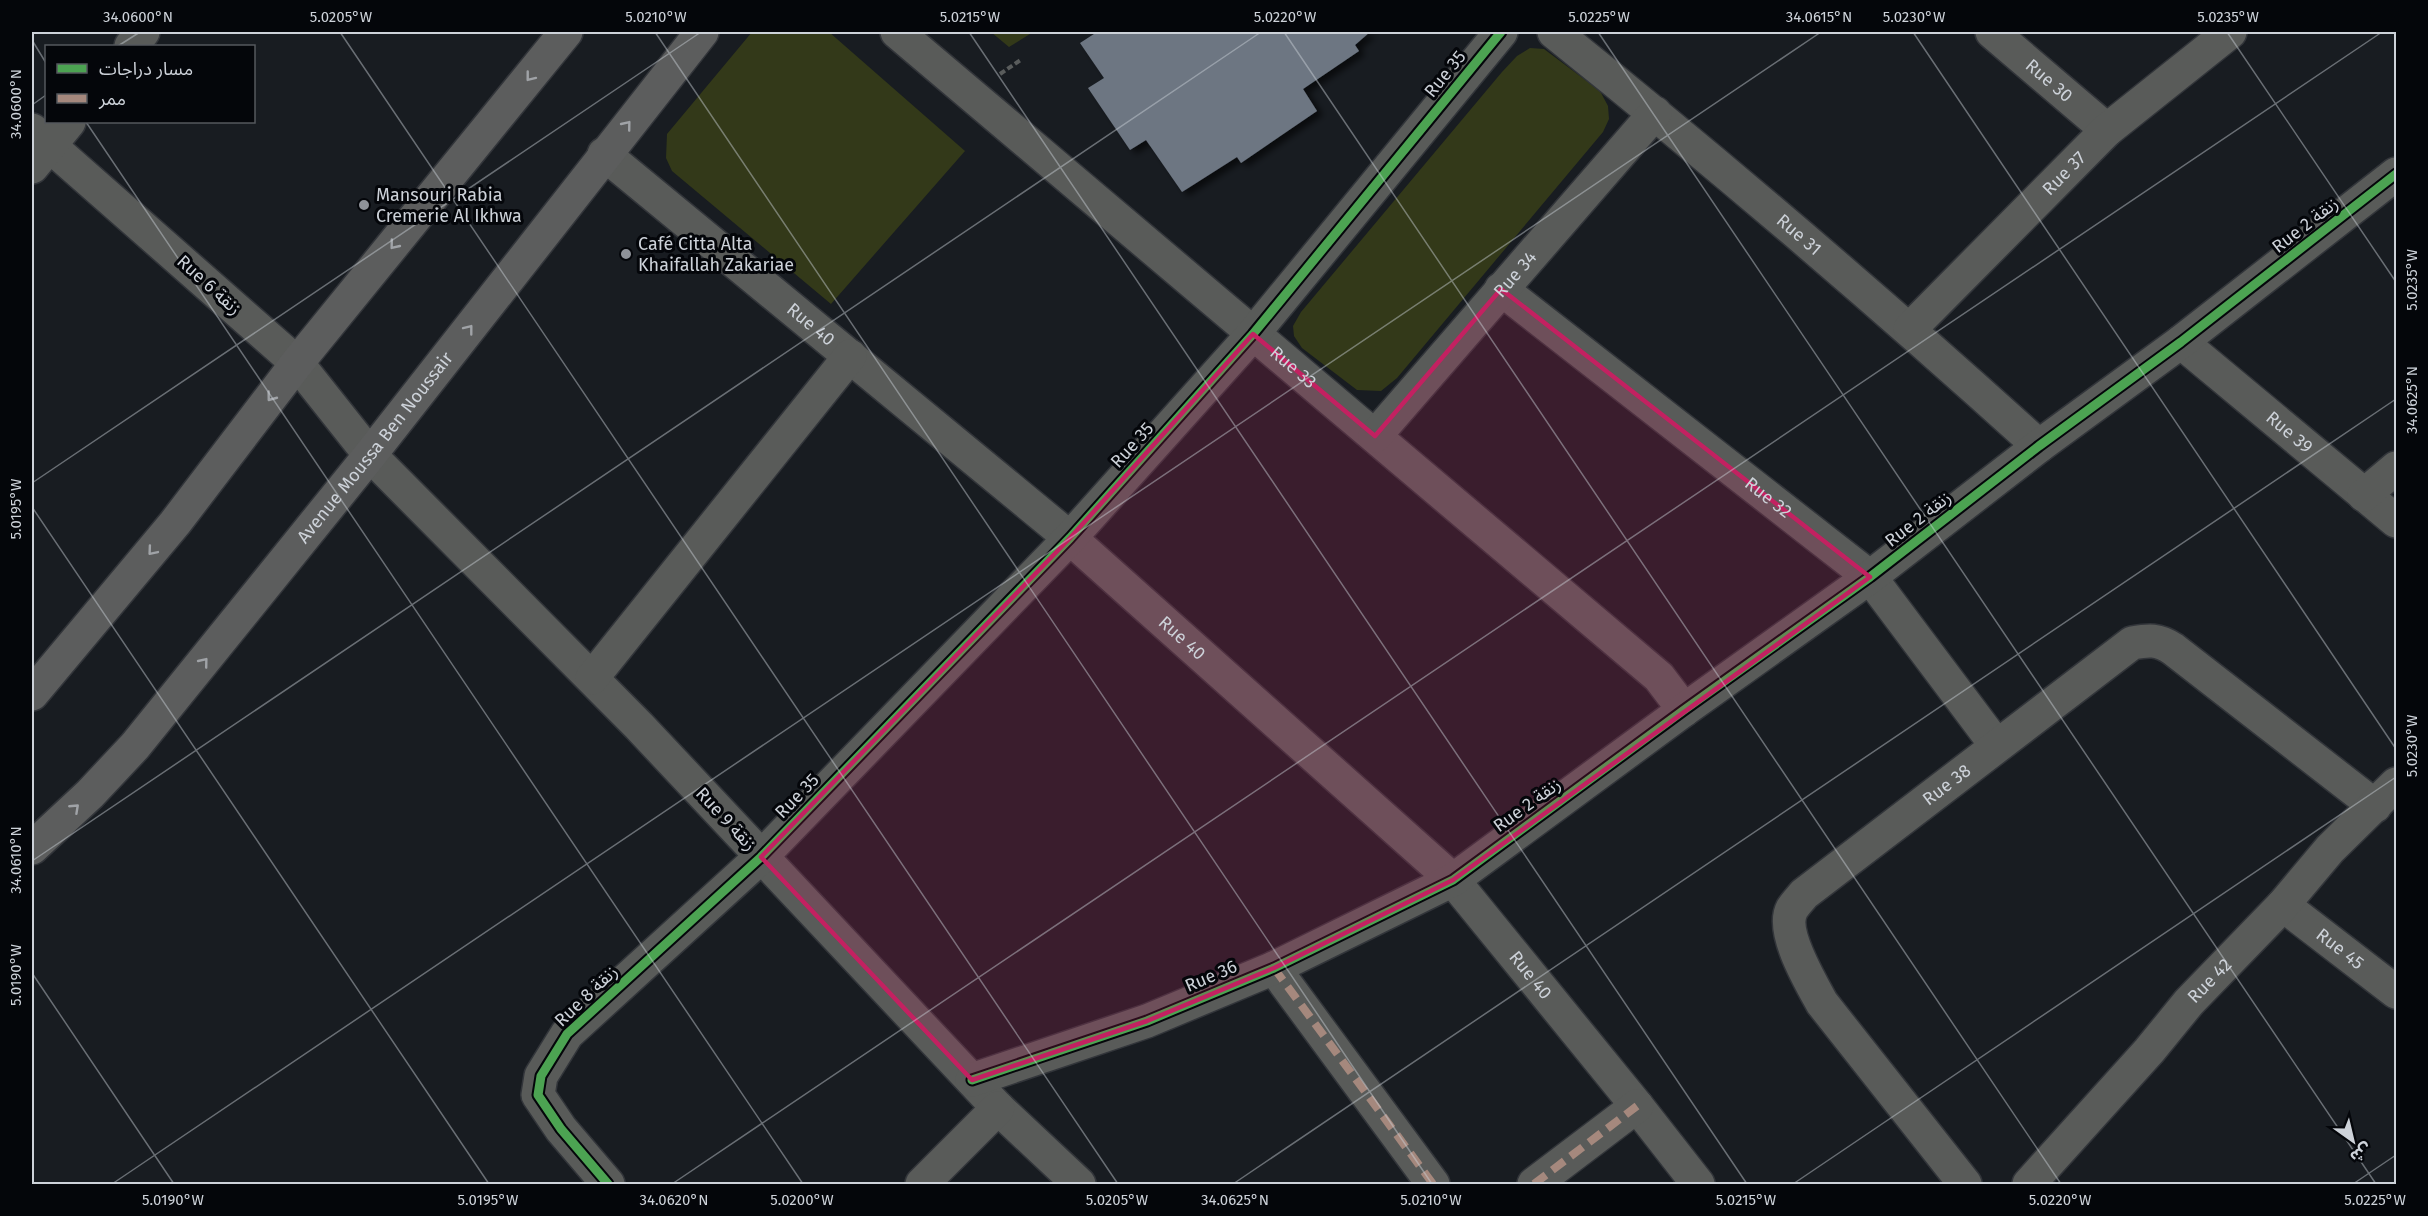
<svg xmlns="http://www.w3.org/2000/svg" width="2428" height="1216" viewBox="0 0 2428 1216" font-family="'Fira Sans','Noto Sans Arabic',sans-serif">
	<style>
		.green { fill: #333919 }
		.building { fill: #6d7682; filter: url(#shadow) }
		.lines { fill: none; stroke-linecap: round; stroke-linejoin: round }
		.street-casing { stroke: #32353a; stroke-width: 36 }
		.secondary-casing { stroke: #32353a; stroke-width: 36 }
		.path { stroke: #595c5c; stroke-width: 4; stroke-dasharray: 6 3; stroke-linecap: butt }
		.street { stroke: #595b59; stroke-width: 33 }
		.secondary { stroke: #5c5d5d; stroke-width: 33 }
		.quiet { stroke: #a5887d; stroke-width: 8; stroke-dasharray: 15 8; stroke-linecap: butt }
		.cycleway-casing { stroke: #04060a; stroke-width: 13 }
		.cycleway { stroke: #4ca352; stroke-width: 9 }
		.oneway { stroke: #a0a3a7 }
		.marked { fill: #c32161; fill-opacity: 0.2; stroke: #c32161; stroke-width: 4.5; stroke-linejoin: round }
		.ticks { fill: none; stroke: #cdd2d9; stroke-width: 1.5; stroke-opacity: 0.45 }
		.poi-dot { fill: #8e9299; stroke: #04060a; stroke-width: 2 }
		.labels { text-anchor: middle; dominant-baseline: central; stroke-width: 6; stroke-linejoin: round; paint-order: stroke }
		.street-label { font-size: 18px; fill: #cdd2d9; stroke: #04060a }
		.poi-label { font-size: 18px; fill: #cdd2d9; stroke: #04060a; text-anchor: start }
		.neatline { fill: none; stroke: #cdd2d9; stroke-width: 2 }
		.ticks-label { font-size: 15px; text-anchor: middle; fill: #cdd2d9 }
	</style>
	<defs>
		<filter id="shadow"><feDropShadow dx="6" dy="4" stdDeviation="3" flood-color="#0009"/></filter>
	</defs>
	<rect width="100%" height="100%" fill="#181c21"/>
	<path class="green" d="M 752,32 L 829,32 L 965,151 L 831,304 L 672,171 L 666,158 L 667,134 Z
		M 991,32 L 1033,32 L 1009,47 Z
		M 1530,48 L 1544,49 L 1600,91 L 1608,106 L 1609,119 L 1603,132 L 1397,378 L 1381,391 L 1357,390 L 1302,348 L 1294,336 L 1293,326 L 1301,312 L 1502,72 L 1517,56 Z"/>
	<path class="building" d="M 1097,32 L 1370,32 L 1355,45 L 1359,51 L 1303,89 L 1317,111 L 1241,163 L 1237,157 L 1182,192 L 1146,140 L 1130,150 L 1088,88 L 1104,78 L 1080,43 Z"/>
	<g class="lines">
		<g class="street-casing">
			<g id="street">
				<path id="s1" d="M 897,32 L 1659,677 L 1684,710"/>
				<path id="s2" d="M 1554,32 C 1720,165 1881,303 2039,446"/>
				<path id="s3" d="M 1992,32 L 2107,130"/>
				<path d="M 131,46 L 143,32"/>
				<path d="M 32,130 L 297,363 L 370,455 L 639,726 L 998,1108 L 1079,1184"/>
				<path id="s4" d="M 604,154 L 1070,538 L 1453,880 L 1637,1106 L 1698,1184"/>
				<path d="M 32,167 L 69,122"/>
				<path id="s5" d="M 1501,289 L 1870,577 L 1996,745"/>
				<path id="s6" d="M 1910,329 L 2107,130 L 2230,32"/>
				<path id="s7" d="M 2181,342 L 2396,521"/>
				<path id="s8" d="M 1375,436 L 1655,113"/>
				<path d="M 2364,495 L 2396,468"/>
				<path d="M 592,678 L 850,356"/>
				<path id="s9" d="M 2283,905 L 2396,992"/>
				<path d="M 1274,968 L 1433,1184"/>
				<path d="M 972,1080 L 1147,1021 L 1274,968 L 1453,880 L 1684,710 L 1870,577 L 2039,446 L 2181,342 L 2396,174"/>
				<path d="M 608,1184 L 561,1129 L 538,1095 L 541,1076 L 567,1034 L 761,857 L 1070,538 L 1253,334 L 1501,32"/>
				<path d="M 922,1184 L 998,1108"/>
				<path d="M 1534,1184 L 1637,1106"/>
				<path id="s10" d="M 1965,1184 L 1822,1003 C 1811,983 1780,931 1792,909 C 1795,904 1800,899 1804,894 L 2132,643 C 2149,640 2158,639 2173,649 L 2375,806"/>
				<path id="s11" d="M 2029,1184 L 2149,1051 L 2189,1002 L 2283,905 L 2330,849 L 2396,784"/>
			</g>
		</g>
		<g class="secondary-casing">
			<g id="secondary">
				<path d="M 32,694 L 175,523 L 297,363 L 566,32"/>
				<path id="s12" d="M 32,848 L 90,794 L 135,746 L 370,455 L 702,32"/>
			</g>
		</g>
		<path class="path" d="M 1000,74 L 1022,59"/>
		<use href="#street" class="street"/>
		<use href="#secondary" class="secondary"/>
		<path class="quiet" d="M 1274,968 L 1433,1184
			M 1534,1184 L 1637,1106"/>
		<g class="cycleway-casing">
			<path id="cycleway" d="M 972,1080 L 1147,1021 L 1274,968 L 1453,880 L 1684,710 L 1870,577 L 2039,446 L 2181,342 L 2396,174
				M 608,1184 L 561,1129 L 538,1095 L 541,1076 L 567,1034 L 761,857 L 1070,538 L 1253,334 L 1501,32"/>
		</g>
		<use href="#cycleway" class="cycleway"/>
	</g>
	<defs><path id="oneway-chevron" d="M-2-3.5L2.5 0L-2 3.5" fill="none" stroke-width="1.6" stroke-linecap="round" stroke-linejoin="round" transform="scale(1.5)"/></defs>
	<g class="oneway">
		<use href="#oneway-chevron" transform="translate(530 77) rotate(128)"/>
		<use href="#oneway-chevron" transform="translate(627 125) rotate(-51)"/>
		<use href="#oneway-chevron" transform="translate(394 245) rotate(129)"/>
		<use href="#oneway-chevron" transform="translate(469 329) rotate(-52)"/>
		<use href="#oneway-chevron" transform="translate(271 397) rotate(127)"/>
		<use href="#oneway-chevron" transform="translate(152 551) rotate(130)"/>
		<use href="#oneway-chevron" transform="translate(204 662) rotate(-51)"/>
		<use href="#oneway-chevron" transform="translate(75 808) rotate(-43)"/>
	</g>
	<path class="marked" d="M 1501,289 L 1870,577 L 1453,880 L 1274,968 L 1147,1021 L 972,1080 L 761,857 L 1070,538 L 1253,334 L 1375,436 Z"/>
	<path class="ticks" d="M 340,32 L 1118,1184M 655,32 L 1432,1184M 969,32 L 1747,1184M 1284,32 L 2061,1184M 1598,32 L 2376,1184M 1913,32 L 2396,749M 2227,32 L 2396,282M 32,40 L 46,63M 118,46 L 140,32M 32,105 L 46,95M 86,122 L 803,1184M 32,483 L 701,32M 32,507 L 489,1184M 32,861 L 1261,32M 32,973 L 174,1184M 112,1184 L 1821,32M 672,1184 L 2382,32M 1233,1184 L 2396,399M 1793,1184 L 2396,777M 2353,1184 L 2396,1155"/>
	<g class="poi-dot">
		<circle cx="364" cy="205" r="6"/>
		<circle cx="626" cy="254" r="6"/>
	</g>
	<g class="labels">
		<g class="street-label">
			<text transform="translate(1445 74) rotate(-51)">Rue 35</text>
			<text stroke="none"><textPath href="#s3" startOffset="75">Rue 30</textPath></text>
			<text stroke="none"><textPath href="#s6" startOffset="219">Rue 37</textPath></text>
			<text transform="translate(2305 225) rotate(-38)">Rue 2 زنقة</text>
			<text stroke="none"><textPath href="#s2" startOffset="318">Rue 31</textPath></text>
			<text stroke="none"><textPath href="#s8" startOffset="214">Rue 34</textPath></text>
			<text transform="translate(209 285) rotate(42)">Rue 6 زنقة</text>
			<text stroke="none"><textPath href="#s4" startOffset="268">Rue 40</textPath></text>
			<text stroke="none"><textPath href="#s1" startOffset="519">Rue 33</textPath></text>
			<text stroke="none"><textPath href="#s7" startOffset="141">Rue 39</textPath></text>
			<text transform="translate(1132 445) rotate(-48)">Rue 35</text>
			<text stroke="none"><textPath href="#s12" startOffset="528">Avenue Moussa Ben Noussair</textPath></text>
			<text stroke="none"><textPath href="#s5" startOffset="339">Rue 32</textPath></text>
			<text transform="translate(1918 519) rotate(-38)">Rue 2 زنقة</text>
			<text stroke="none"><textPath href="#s4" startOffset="754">Rue 40</textPath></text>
			<text stroke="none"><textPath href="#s10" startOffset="531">Rue 38</textPath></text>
			<text transform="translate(797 796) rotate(-46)">Rue 35</text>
			<text transform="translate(1527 805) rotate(-36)">Rue 2 زنقة</text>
			<text transform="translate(726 819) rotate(47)">Rue 9 زنقة</text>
			<text stroke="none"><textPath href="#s9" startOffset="72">Rue 45</textPath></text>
			<text stroke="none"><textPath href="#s4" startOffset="1240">Rue 40</textPath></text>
			<text transform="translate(1211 976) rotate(-23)">Rue 36</text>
			<text stroke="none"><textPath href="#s11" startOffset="272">Rue 42</textPath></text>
			<text transform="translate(586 996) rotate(-44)">Rue 8 زنقة</text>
		</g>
		<g class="poi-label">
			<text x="376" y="195">Mansouri Rabia<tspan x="376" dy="21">Cremerie Al Ikhwa</tspan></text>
			<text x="638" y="244">Café Citta Alta<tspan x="638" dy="21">Khaifallah Zakariae</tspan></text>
		</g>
	</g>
	<rect width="2428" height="1216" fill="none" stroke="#04060a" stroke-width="66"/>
	<rect x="45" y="45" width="210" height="78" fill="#04060a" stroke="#54585d" stroke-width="1.5"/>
	<rect x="57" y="64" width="30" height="9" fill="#4ca352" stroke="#54585d" stroke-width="1.5"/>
	<text x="99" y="75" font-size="18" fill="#cdd2d9">مسار دراجات</text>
	<rect x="57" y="94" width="30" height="9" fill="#a5887d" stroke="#54585d" stroke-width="1.5"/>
	<text x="99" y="105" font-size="18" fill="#cdd2d9">ممر</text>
	<g transform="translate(2353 1141) rotate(146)" stroke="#04060a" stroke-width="4.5" paint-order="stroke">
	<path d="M0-4.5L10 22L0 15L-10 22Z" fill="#cdd2d9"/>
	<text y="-9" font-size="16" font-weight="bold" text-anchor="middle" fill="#cdd2d9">ش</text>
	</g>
	<rect x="33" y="33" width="2362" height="1150" class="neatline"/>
	<g class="ticks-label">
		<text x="138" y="22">34.0600°N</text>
		<text x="341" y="22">5.0205°W</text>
		<text x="656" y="22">5.0210°W</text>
		<text x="970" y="22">5.0215°W</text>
		<text x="1285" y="22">5.0220°W</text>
		<text x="1599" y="22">5.0225°W</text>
		<text x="1819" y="22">34.0615°N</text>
		<text x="1914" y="22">5.0230°W</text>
		<text x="2228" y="22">5.0235°W</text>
		<text transform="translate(16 104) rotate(-90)" y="5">34.0600°N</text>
		<text transform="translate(2412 280) rotate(-90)" y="5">5.0235°W</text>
		<text transform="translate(2412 400) rotate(-90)" y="5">34.0625°N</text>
		<text transform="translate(16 509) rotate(-90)" y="5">5.0195°W</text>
		<text transform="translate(2412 746) rotate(-90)" y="5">5.0230°W</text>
		<text transform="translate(16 860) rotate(-90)" y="5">34.0610°N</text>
		<text transform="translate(16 975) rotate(-90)" y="5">5.0190°W</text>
		<text x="173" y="1205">5.0190°W</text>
		<text x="488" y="1205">5.0195°W</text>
		<text x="674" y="1205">34.0620°N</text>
		<text x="802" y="1205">5.0200°W</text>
		<text x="1117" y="1205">5.0205°W</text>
		<text x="1235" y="1205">34.0625°N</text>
		<text x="1431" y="1205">5.0210°W</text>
		<text x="1746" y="1205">5.0215°W</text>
		<text x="2060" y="1205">5.0220°W</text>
		<text x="2375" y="1205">5.0225°W</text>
	</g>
</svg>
